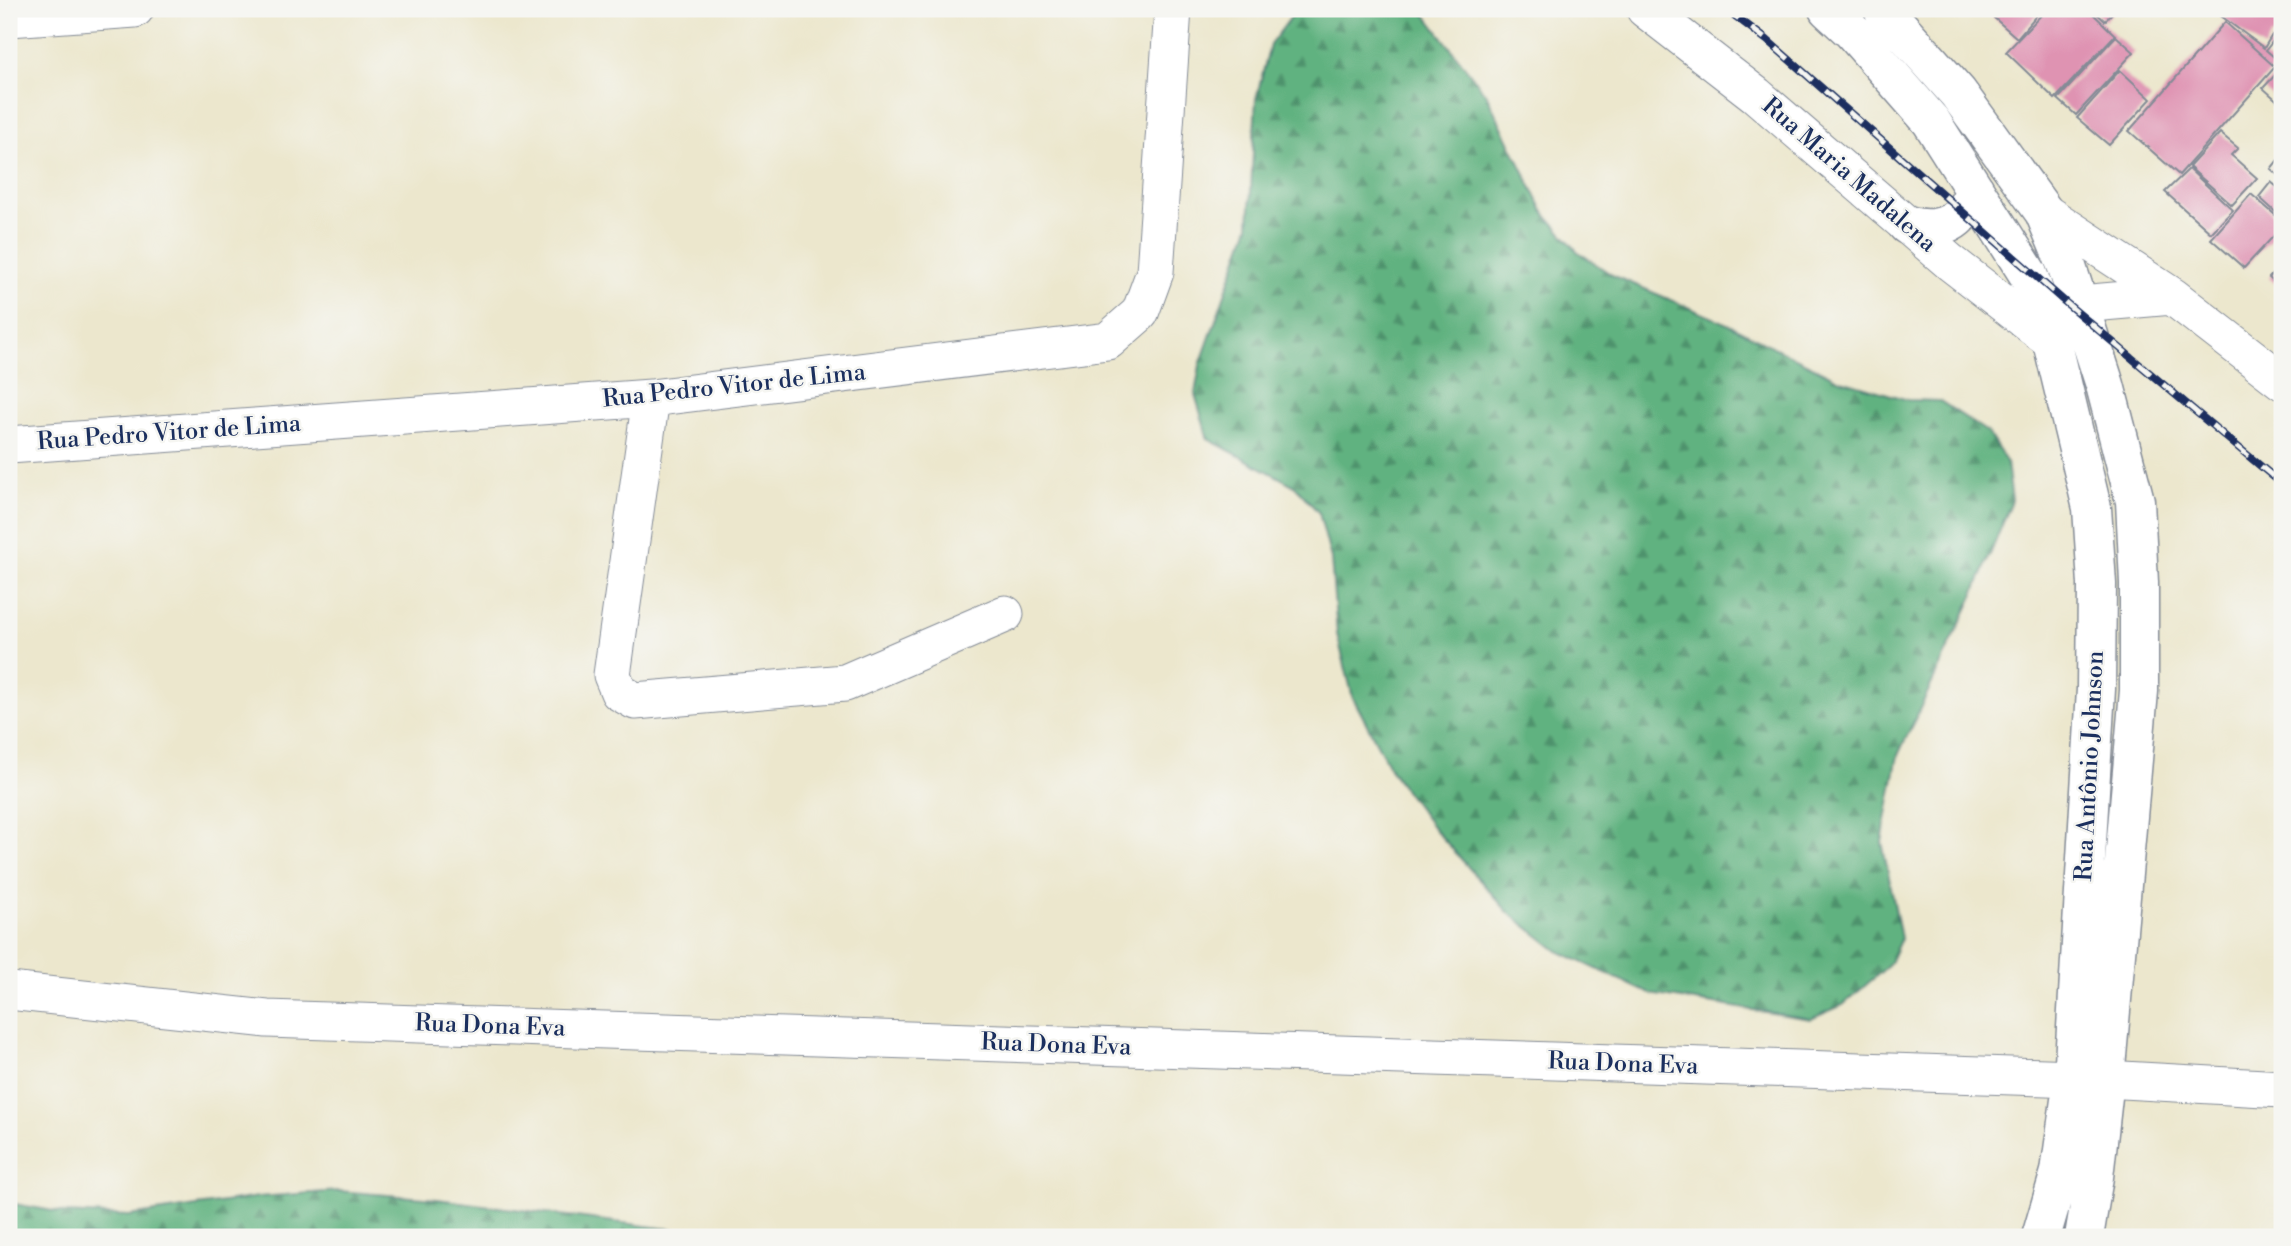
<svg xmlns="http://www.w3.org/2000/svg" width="2291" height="1246" viewBox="0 0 2291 1246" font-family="'Libre Bodoni',serif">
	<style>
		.forest { fill: url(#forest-firs); stroke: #3e706f; stroke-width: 2 }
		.building { fill: #df93b2 }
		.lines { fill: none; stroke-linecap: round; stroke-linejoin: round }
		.minor-casing { stroke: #848b96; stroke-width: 39 }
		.major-casing { stroke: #848b96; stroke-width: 41 }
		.minor { stroke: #fff; stroke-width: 37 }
		.major { stroke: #fff; stroke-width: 38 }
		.rail-casing { stroke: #1b2f5e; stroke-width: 8 }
		.rail { stroke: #f6f6f2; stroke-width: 5; stroke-dasharray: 16; stroke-linecap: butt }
		.labels { text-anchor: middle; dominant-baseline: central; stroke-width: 5; stroke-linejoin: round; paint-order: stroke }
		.street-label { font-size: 24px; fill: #1b2f5e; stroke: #f6f6f2 }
	</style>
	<defs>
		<pattern id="forest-firs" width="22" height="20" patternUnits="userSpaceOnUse" patternTransform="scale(1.75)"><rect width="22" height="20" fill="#60b280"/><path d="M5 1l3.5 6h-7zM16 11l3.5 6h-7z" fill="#4e916c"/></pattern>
	</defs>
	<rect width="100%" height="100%" fill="#f6f6f2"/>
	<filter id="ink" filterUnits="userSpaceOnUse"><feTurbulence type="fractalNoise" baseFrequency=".0143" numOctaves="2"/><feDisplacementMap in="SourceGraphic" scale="14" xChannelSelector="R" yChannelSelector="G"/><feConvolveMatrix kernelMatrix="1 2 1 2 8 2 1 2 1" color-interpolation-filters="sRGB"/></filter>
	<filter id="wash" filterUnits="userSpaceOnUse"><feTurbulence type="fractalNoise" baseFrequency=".00686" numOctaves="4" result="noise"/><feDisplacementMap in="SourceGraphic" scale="28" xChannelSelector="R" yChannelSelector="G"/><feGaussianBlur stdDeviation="1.57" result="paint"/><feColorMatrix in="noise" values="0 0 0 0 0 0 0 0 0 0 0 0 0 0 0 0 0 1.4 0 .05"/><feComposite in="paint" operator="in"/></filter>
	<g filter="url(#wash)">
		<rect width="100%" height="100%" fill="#ece7cd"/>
		<path class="forest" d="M 1297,9 L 1417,9 L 1425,14 L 1487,96 L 1543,211 L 1577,251 L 1612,275 L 1725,323 L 1838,379 L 1908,400 L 1940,401 L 1987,432 L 2007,463 L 2012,500 L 1974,594 L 1898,755 L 1882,842 L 1901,938 L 1889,965 L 1843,1005 L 1811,1019 L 1650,994 L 1558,951 L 1508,912 L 1431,825 L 1392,772 L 1353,698 L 1337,634 L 1331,559 L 1319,513 L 1295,486 L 1208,439 L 1195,394 L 1200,365 L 1249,226 L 1256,99 L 1270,45 Z
			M 339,1191 L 437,1199 L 669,1229 L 704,1237 L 9,1237 L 9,1203 L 64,1213 L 129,1216 L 258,1197 Z"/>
		<g id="blocks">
			<path class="building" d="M 1984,9 L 2042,9 L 2017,38 Z
				M 2047,9 L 2088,9 L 2115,35 L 2055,99 L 2006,52 Z
				M 2092,9 L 2109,9 L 2113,12 L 2105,21 Z
				M 2225,9 L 2282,9 L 2282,36 L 2280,39 L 2272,35 L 2264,48 L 2221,16 Z
				M 2225,22 L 2275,67 L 2179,175 L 2129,131 Z
				M 2116,36 L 2134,52 L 2076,115 L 2058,99 Z
				M 2273,41 L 2282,44 L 2282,64 L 2266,50 Z
				M 2120,70 L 2151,99 L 2109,145 L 2077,118 Z
				M 2280,70 L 2282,72 L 2282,105 L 2263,88 Z
				M 2220,133 L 2238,148 L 2231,155 L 2257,178 L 2232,205 L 2189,167 Z
				M 2282,155 L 2282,179 L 2271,169 Z
				M 2189,169 L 2233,210 L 2211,233 L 2165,192 Z
				M 2271,182 L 2282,191 L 2282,218 L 2259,197 Z
				M 2251,194 L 2282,221 L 2282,227 L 2244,268 L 2211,239 Z
				M 2282,263 L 2282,289 L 2269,278 Z"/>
		</g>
	</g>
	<g filter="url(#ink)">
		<use href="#blocks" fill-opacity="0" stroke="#848b96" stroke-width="2"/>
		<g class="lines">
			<g class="minor-casing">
				<path id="minor" d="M 1645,9 L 1756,95 L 1950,262 L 2052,341
					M 9,18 L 135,9
					M 2044,212 L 2172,296 L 2282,381
					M 2080,304 L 2172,296
					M 651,398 L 612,675 L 619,692 L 635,701 L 845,683 L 1005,614
					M 9,445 L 651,398 L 1108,341 L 1140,313 L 1155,272 L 1173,9
					M 9,991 L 267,1019 L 2105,1079 L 2282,1089"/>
			</g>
			<g class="major-casing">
				<path id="major" d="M 1828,9 L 1852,31 L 1931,121 L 2028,274 L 2052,341 L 2092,508 L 2097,584 L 2096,689 L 2073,1079 L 2060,1172 L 2041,1237
					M 1883,9 L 1958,93 L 2044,212 L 2067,267 L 2105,385 L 2135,501 L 2139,583 L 2139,691 L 2105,1079 L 2094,1177 L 2084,1237
					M 1907,225 C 1941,235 1963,222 1975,190"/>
			</g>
			<use href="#minor" class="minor"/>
			<use href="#major" class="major"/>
			<g class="rail-casing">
				<path id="rail" d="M 1726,9 L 1767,40 L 2065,302 L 2282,484"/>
			</g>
			<use href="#rail" class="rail"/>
		</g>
	</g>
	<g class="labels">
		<g class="street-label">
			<text transform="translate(1849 175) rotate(41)">Rua Maria Madalena</text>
			<text transform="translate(734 386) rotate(-6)">Rua Pedro Vitor de Lima</text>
			<text transform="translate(169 433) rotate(-4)">Rua Pedro Vitor de Lima</text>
			<text transform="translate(2090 766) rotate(-87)">Rua Antônio Johnson</text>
			<text transform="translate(490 1026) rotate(2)">Rua Dona Eva</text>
			<text transform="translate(1056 1045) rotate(2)">Rua Dona Eva</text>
			<text transform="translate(1623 1064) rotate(2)">Rua Dona Eva</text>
		</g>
	</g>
	<rect width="2291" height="1246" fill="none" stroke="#f6f6f2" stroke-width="35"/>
</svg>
